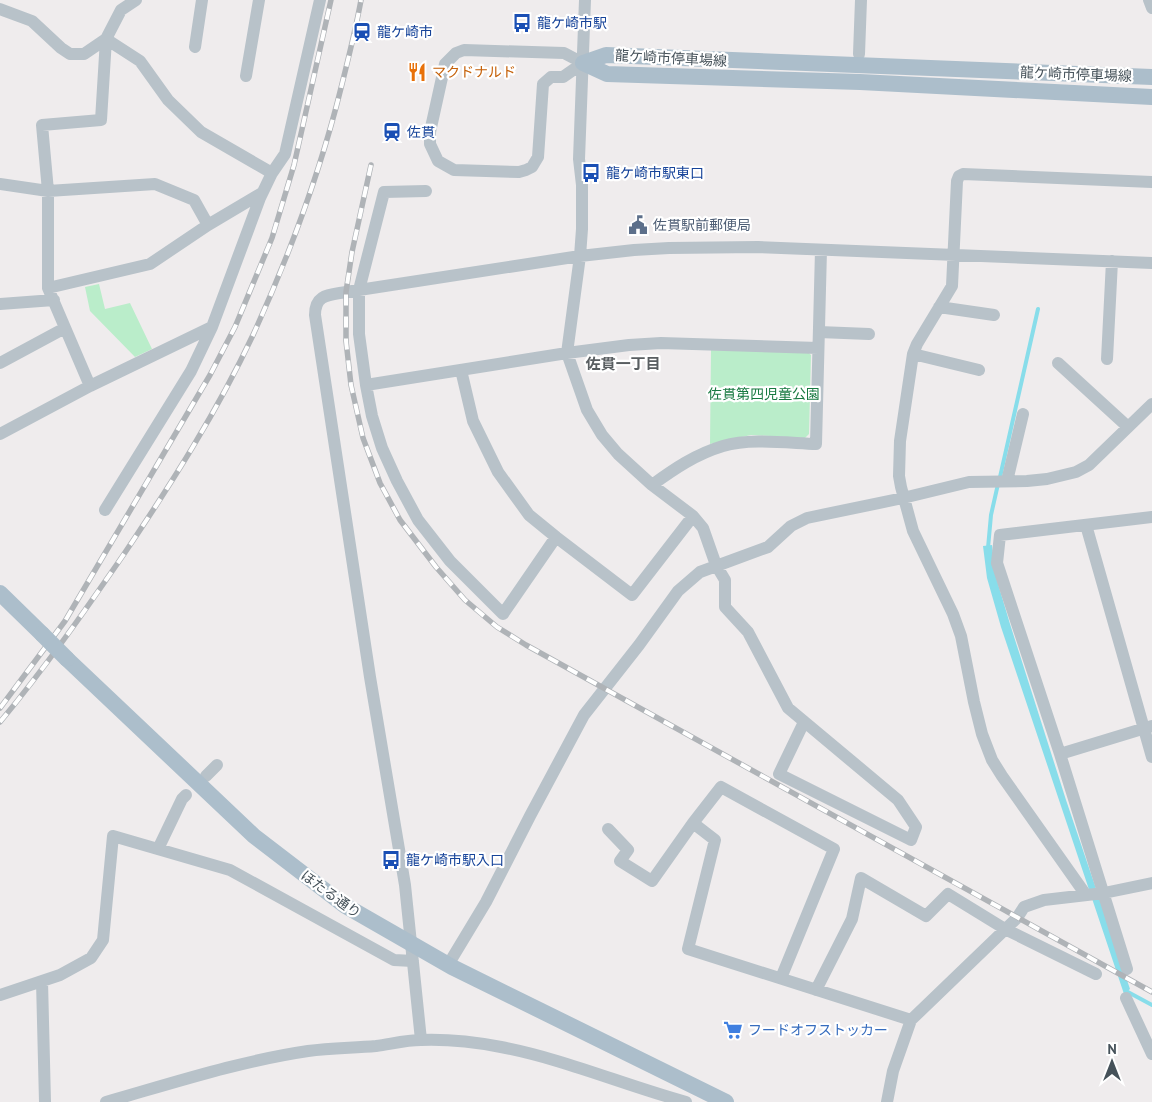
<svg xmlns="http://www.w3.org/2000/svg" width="1152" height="1102" viewBox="0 0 1152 1102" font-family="'PT Sans','Noto Sans JP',sans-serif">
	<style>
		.green { fill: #baedca }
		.water { fill: #88ddea }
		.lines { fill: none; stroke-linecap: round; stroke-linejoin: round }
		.stream { stroke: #88ddea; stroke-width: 4 }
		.minor { stroke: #b8c2c9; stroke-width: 12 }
		.major { stroke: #acbecb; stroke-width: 16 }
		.rail-casing { stroke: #afb3b7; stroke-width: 5.5 }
		.rail { stroke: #fff; stroke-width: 4; stroke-dasharray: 11; stroke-linecap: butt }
		.major-bridge { stroke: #acbecb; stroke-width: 16 }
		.labels { text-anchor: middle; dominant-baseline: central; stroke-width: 4.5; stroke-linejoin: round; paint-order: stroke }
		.transit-label { font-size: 14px; fill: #164399; stroke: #fff; text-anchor: start }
		.street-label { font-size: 14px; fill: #455159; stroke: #fff }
		.food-label { font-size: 14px; fill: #c56008; stroke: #fff; text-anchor: start }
		.service-label { font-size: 14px; fill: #4e5e75; stroke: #fff; text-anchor: start }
		.park-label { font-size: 14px; fill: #187941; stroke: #fff }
		.shop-label { font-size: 14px; fill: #366cbe; stroke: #fff; text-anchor: start }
		.neighbourhood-label { font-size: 15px; font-weight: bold; fill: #595e61; stroke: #fff }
	</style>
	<rect width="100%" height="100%" fill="#efeced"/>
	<path class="green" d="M 99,284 L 105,309 L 130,303 L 152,349 L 135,357 L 90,311 L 85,287 Z
		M 711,350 L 808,352 L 811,355 L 809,434 L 805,438 L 751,435 L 710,444 Z"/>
	<path class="water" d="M 992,545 L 996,577 L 1010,624 L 1066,800 L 1130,989 L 1124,994 L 1001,627 L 987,578 L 983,546 Z"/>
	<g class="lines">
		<path class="stream" d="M 1000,477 L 1038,309
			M 988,548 L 991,515 L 998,484
			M 1126,991 L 1152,1005"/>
		<path class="minor" d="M 136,0 L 121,10 L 106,39 L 101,120 L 42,125 L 48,191 L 48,288 L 90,386 L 212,327
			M 585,0 L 579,159 L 582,185 L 582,229 L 580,256 L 567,353 L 587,410 L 602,435 L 618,454 L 652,485 L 693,516 L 703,528 L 716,565 L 725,580 L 725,607 L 748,632 L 788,708 L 898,800 L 916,827 L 911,840 L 779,774 L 804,722
			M 1149,0 L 1152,8
			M 0,9 L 32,21 L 61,48 L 70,54 L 84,54 L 106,39
			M 106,39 L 140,61 L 168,100 L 201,132 L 272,173
			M 195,47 L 202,0
			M 464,50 L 564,53 L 583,63 L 563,77 L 551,77 L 543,84 L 538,157 L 532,167 L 526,170 L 519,172 L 454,170 L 438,161 L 430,144 L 430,132 L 445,64 L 456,53 Z
			M 859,54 L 861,0
			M 246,76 L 259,0
			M 0,184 L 48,191 L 155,184 L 194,200 L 208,225
			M 426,191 L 384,192 L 359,290 L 359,334 L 366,385 L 372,416 L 382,448 L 397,481 L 418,520 L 450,561 L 503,614 L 556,537 L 632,595 L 693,516
			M 48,288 L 150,264 L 208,225 L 262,193
			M 0,304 L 54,300
			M 939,307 L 994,315
			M 819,332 L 869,334
			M 913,354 L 979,370
			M 1107,359 L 1112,261
			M 0,363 L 65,328
			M 1058,363 L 1128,427
			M 461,370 L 473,421 L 498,472 L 529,515 L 556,537
			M 366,385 L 567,353 L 629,345 L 661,343 L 818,348
			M 0,434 L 90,386
			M 1007,481 L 1023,414
			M 652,485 C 674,469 696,454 723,446 C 750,438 788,443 816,444 L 821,250
			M 105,510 L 191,371 L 212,327 L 260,198 L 272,173 L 285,154 L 320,0
			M 1086,525 L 1152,757
			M 1060,754 L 1152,726
			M 206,776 L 217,765
			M 608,829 L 628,850 L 620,861 L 652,881 L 693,823
			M 158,849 L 182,799 L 186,795
			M 1086,895 L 1002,776 L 992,760 L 982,734 L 974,702 L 961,636 L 953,614 L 913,531 L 901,487 L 899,476 L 900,441 L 913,354 L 917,344 L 952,286 L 957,181 L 959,176 L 963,174 L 1152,182
			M 448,965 L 486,902 L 530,816 L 584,715 L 639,645 L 678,591 L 700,572 L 768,547 L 791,526 L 807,518 L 903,498 L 969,482 L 1027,481 L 1047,479 L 1076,472 L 1089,465 L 1152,404
			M 1127,969 L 1060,754 L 997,563 L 1000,535 L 1152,517
			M 781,978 L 834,849 L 721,787 L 693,823 L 715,840 L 688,949 L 911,1020
			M 42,981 L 45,1102
			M 816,990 L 852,919 L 861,878 L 926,916 L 948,894 L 1005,929 L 1096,974
			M 0,995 L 60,975 L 91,958 L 103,940 L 113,836 L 230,870 L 394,960 L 413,961
			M 1126,998 L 1152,1054
			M 421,1040 L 405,885 L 370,677 L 315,315 C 315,294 329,295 346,292 L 580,256 L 634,250 L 669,248 L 758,247 L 1152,263
			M 106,1102 C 173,1083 240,1061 308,1051 C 331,1048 354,1048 376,1046 C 391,1044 406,1040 421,1040 C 448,1039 475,1042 501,1047 C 564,1059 624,1085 686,1102
			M 887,1102 L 893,1071 L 911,1020 L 1017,918 L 1024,907 L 1044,900 L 1104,893 L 1152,883"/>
		<path class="major" d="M 583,63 L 607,74 L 860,82 L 1152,97
			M 583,63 L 606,55 L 1152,77
			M 0,593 L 42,634
			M 67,659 L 254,836 L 344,905 L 452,967 L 726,1102"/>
		<g class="rail-casing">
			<path id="rail" d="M 371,165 L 352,252 L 346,292 L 346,341 L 351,385 L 363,438 L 380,483 L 400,520 L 436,567 L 465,600 L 497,627 L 526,645 L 1152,992
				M 0,708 L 65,621 L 210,375 L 235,327 L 272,238 L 294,165 L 331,0
				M 0,722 C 45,668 84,612 124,554 C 171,484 217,412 253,335 C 290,254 321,170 342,84 C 349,56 356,28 361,0"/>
		</g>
		<use href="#rail" class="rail"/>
		<path class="major-bridge" d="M 42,634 L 67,659"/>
	</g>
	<defs>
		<g id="bus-bare" transform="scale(1.5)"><path d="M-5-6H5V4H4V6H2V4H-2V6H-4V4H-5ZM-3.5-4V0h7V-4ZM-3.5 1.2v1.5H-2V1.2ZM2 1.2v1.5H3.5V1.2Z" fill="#1a4fb4" stroke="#fff" stroke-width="2.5" paint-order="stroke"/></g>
		<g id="station-bare" transform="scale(1.5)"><path d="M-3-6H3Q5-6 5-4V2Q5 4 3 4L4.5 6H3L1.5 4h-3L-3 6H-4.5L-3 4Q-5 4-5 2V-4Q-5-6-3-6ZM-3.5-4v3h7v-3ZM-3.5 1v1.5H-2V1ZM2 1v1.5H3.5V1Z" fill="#1a4fb4" stroke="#fff" stroke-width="2.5" paint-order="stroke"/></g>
		<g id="restaurant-bare" transform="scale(1.5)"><path d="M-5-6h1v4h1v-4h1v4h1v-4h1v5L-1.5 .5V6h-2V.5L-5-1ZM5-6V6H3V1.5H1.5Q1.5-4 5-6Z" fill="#e8710a" stroke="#fff" stroke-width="2.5" paint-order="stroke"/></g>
		<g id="civic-bare" transform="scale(1.5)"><path d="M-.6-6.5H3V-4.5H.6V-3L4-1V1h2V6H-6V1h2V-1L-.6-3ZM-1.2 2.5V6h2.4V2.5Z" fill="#5c6f8a" stroke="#fff" stroke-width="2.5" paint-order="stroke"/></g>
		<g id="supermarket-bare" transform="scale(1.5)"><path d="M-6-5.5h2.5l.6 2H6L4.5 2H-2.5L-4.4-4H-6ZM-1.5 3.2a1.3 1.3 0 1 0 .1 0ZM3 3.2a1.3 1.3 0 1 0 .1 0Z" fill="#3f7fe0" stroke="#fff" stroke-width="2.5" paint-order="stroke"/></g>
	</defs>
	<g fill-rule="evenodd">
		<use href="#bus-bare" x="522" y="23"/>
		<use href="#station-bare" x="362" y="32"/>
		<use href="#restaurant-bare" x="417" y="72"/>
		<use href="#station-bare" x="392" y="132"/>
		<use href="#bus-bare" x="591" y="173"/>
		<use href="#civic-bare" x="638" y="225"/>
		<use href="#bus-bare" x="391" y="860"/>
		<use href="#supermarket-bare" x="733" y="1030"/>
	</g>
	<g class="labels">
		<g class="transit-label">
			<text x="537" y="23">龍ケ崎市駅</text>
			<text x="377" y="32">龍ケ崎市</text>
			<text x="407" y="132">佐貫</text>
			<text x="606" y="173">龍ケ崎市駅東口</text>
			<text x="406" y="860">龍ケ崎市駅入口</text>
		</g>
		<g class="street-label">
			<text transform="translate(671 58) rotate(3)">龍ケ崎市停車場線</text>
			<text transform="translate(1076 74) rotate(2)">龍ケ崎市停車場線</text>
			<text transform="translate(331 894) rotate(36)">ほたる通り</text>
		</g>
		<g class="food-label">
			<text x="432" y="72">マクドナルド</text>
		</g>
		<g class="service-label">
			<text x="653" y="225">佐貫駅前郵便局</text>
		</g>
		<g class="park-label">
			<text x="764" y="394">佐貫第四児童公園</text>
		</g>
		<g class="shop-label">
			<text x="748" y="1030">フードオフストッカー</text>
		</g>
		<g class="neighbourhood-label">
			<text x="623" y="363">佐貫一丁目</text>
		</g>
	</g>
	<g transform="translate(1112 1062)" stroke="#ffffff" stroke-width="4" paint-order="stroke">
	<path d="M0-4L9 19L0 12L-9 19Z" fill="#455159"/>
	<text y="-8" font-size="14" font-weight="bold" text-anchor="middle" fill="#455159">N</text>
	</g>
</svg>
